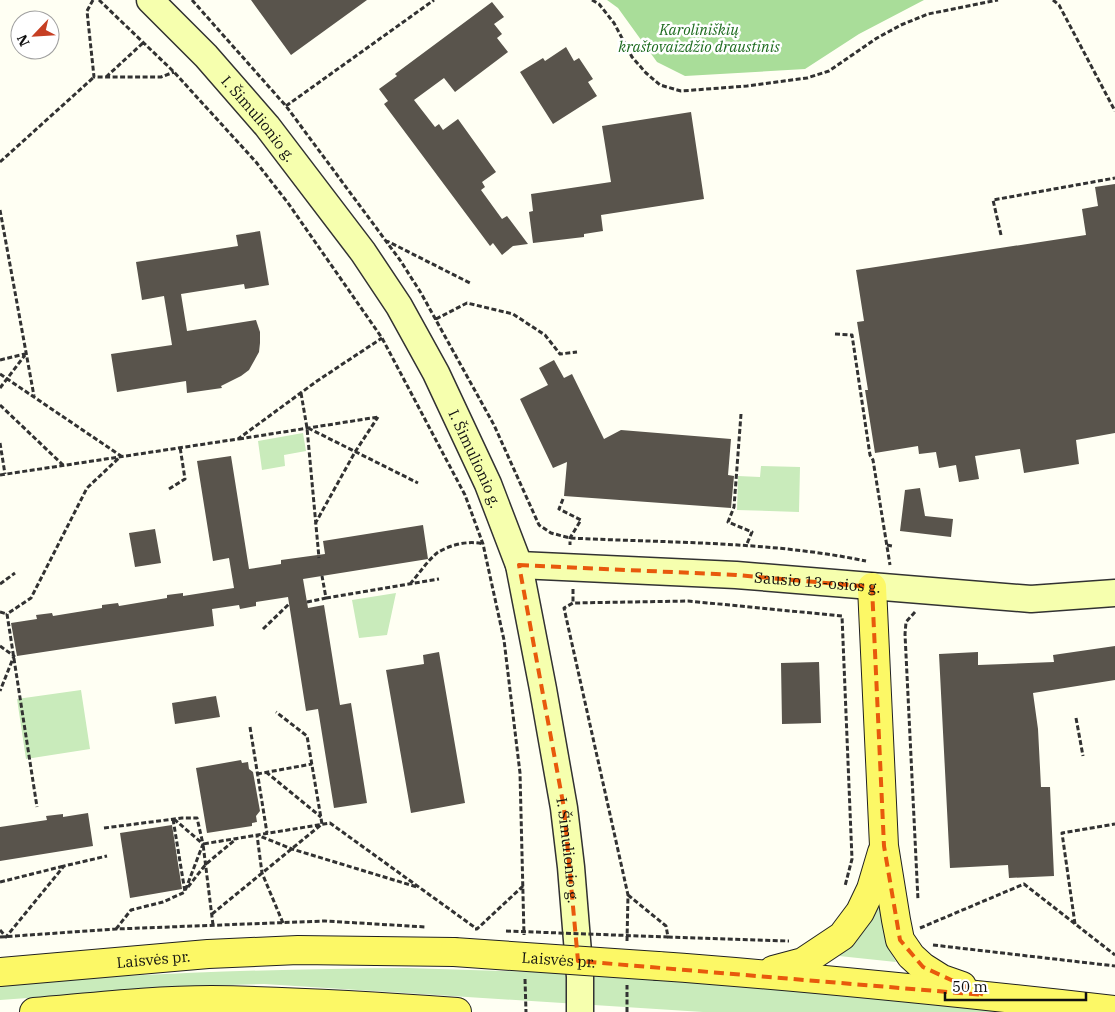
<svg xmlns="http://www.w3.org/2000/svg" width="1115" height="1012" viewBox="0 0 1115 1012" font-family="'IBM Plex Serif',serif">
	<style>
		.green { fill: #c9ebbb }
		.forest { fill: #a9dd99 }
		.building { fill: #59544c }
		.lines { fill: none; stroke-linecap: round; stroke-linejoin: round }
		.secondary-casing { stroke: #323232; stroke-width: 29 }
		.primary-casing { stroke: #212121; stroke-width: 30 }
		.path { stroke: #323232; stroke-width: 3; stroke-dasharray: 5 2.5; stroke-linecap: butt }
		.secondary { stroke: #f6ffae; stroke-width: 26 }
		.primary { stroke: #fcf866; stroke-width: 28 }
		.primary-bridge-casing { stroke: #212121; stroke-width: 30; stroke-linecap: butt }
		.path-bridge { stroke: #323232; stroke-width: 3; stroke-dasharray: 5 2.5; stroke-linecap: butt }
		.primary-bridge { stroke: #fcf866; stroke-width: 28 }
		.marked { fill: none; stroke: #e8590c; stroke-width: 4; stroke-dasharray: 10 6; stroke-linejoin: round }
		.labels { text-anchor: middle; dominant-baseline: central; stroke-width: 5; stroke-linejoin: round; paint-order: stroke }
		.park-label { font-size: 15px; font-style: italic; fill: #1d6b1e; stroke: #fff }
		.street-label { font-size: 15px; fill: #101010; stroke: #fff }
	</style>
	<rect width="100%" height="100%" fill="#fffff3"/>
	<path class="green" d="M 303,433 L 306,451 L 284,455 L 285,466 L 262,470 L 258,441 Z
		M 761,466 L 800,467 L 799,512 L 737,510 L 738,476 L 760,477 Z
		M 396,593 L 387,635 L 359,638 L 352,600 Z
		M 81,690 L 90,749 L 26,759 L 17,699 Z
		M 879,906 L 881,906 L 886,944 L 896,962 L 839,956 C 855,942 871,926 879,906 Z
		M 407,968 L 601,974 L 1045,1012 L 703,1012 L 264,984 L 193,986 L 0,1000 L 0,985 C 136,973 271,969 407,968 Z"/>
	<path class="forest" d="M 607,0 L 924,0 L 859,34 L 805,69 L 685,76 L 657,62 L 618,8 Z"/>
	<path class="building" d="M 251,0 L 367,0 L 291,55 Z
		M 492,2 L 504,17 L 494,24 L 502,34 L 497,38 L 508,52 L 455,92 L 444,78 L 414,100 L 435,127 L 439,124 L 443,130 L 458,119 L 496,172 L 482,182 L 485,187 L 481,190 L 502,219 L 507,216 L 528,244 L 513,246 L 502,255 L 493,243 L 490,246 L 384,104 L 388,101 L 379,89 L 397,76 L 395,74 Z
		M 566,47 L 574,61 L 579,58 L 593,79 L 588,82 L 597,96 L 553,124 L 520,72 L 543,58 L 545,61 Z
		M 691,112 L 704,199 L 601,215 L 603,231 L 584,234 L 584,237 L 533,243 L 529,212 L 533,211 L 531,194 L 611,182 L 602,126 Z
		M 1115,184 L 1115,433 L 1076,440 L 1079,464 L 1024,473 L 1020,449 L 975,456 L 979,479 L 959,482 L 956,465 L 939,468 L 936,452 L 919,454 L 918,446 L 875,453 L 865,390 L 868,390 L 857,322 L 864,321 L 856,270 L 1086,235 L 1082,209 L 1098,206 L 1095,187 Z
		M 260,231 L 269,285 L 245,289 L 244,284 L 181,294 L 187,331 L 256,320 L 260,332 L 260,343 L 259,352 L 249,370 L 241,376 L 221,386 L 222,388 L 187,393 L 186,381 L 117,392 L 111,354 L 172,345 L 164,296 L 142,300 L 136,262 L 238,246 L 236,235 Z
		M 554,360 L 564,378 L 572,374 L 604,439 L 621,430 L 731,439 L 728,475 L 734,476 L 731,508 L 564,496 L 567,462 L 553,468 L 520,399 L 548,385 L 539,368 Z
		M 231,456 L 249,569 L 281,564 L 281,560 L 325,554 L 323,541 L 423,525 L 428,559 L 303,579 L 308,608 L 324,605 L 340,705 L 351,703 L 367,803 L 334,808 L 318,709 L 306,711 L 288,597 L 256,602 L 256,606 L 240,609 L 239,605 L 212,609 L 214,626 L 17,656 L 11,623 L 37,619 L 36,615 L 52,613 L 53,616 L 102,608 L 102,605 L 118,603 L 119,606 L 167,598 L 167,595 L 183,593 L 183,596 L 234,588 L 229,558 L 213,561 L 197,461 Z
		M 920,488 L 925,516 L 953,519 L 951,537 L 900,531 L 905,490 Z
		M 155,529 L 161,563 L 135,567 L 129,533 Z
		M 1115,646 L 1115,680 L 1033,693 L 1038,729 L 1041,787 L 1050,787 L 1054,876 L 1009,878 L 1008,865 L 950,868 L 939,654 L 978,652 L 978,665 L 1054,662 L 1053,655 Z
		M 439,652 L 465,803 L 411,813 L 386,670 L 424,664 L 423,655 Z
		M 819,662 L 821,723 L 782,724 L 781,663 Z
		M 216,696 L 220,717 L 175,724 L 172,703 Z
		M 241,760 L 242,763 L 248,762 L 249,769 L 253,772 L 260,811 L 256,816 L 257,822 L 252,823 L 252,826 L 207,833 L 196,768 Z
		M 88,813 L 93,846 L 0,861 L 0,827 L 47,820 L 46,816 L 63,814 L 63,817 Z
		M 172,825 L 182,889 L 130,898 L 120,833 Z"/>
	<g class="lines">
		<g class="secondary-casing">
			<g id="secondary">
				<path id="s1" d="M 150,0 L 206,56 L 267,126 L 363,252 L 399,306 L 436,373 L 488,484 L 519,565 L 543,689 L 564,808 L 571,867 L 580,977 L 580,1012"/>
				<path id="s2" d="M 519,565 L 736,575 L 1031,599 L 1115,593"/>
			</g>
		</g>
		<g class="primary-casing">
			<g id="primary">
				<path d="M 872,587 L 884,846 L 896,920 L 900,940 L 911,956 L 923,967 L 942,979 L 962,986"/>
				<path d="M 658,966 C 811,977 963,993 1115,1010"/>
				<path d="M 773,970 L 803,962 L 842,936 L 860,912 L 871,889 L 882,852"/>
				<path id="s3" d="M 0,972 L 208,954 L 298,950 L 454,952"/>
				<path d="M 34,1012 C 93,1007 152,1000 211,1000 C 293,1001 375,1006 457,1012"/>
			</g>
		</g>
		<path class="path" d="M 93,0 L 87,11 L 94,77 L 161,77 L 174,72
			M 99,0 L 174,72 L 256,162 L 288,203 L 382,338 L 465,495 L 483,544 L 504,640 L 520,773 L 524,935
			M 192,0 L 286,106 L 400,260 L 421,293 L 494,425 L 539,525 L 551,533 L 570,538 C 668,543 770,541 866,561
			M 592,0 L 599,4 L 614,23 L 632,57 L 646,73 L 660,85 L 681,91 L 747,86 L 807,78 L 829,71 L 877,38 L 901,25 L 928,14 L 998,0
			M 1053,0 L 1059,5 L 1115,111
			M 106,77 L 144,42
			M 286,106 L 434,0
			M 0,162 L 94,77
			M 0,210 L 34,396
			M 1001,235 L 993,200 L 1115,178
			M 385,240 L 470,283
			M 436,319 L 467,303 L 513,314 L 545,335 L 560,354 L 577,352
			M 835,334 L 852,335 L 870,455 L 873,460 L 890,565
			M 0,360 L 25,354
			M 0,374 L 121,456 L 87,488 L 31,598 L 7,614 L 37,807
			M 0,388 L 25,355
			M 301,393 L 307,428 L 319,558
			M 0,405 L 63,465
			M 741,414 L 734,507 L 728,522 L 752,532 L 746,546
			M 308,428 L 418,483
			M 239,439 L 378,417
			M 0,443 L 5,474
			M 0,475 L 238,439 L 317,381 L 382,338
			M 169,489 L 185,479 L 180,447
			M 563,499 L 559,509 L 581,520 L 570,538 L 570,545
			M 315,524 L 355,452 L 378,417
			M 887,545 L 892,546
			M 0,584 L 15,573
			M 410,584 C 419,574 427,561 437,553 C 449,545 469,540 483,544
			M 573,589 L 573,603
			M 326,598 L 439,579
			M 307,602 L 326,598 L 322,576
			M 0,612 L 7,614
			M 915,612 L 906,622 L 905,634 L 918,900
			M 263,629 L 289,604
			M 0,646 L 14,656 L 0,691
			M 1076,718 L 1083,756
			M 250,727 L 267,833
			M 266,772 L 321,817
			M 257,774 L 312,764
			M 174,819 L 203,844 L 185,891
			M 104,828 L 182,818 L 197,818 L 203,844
			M 0,882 L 64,866
			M 188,887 L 206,864 L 236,839
			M 628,895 L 666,926 L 668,937 L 789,941
			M 212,914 L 322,824 L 307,736 L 276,712
			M 283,923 L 262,873 L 257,835 L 292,849 L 417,887
			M 1075,924 L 1062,833 L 1115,824
			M 213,925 L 203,844 L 330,823 L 477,929
			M 920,928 L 1024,884 L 1115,955
			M 116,929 L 131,910 L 163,902 L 185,892 L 173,819
			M 475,929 L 477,929 L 523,886
			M 0,930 L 6,937 L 64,866 L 107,856
			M 0,937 L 116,929 L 325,921 L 426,927
			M 627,941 L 628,895 L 564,608 L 573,603 L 688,601 L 842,616 L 852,859 L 845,886
			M 933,945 L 1115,966
			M 525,979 L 526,1012
			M 627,1012 L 627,985"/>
		<use href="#secondary" class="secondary"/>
		<use href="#primary" class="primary"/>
		<g class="primary-bridge-casing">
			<g id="primary-bridge">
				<path id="s4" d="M 454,952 L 658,966"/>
			</g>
		</g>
		<path class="path-bridge" d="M 506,931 L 668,937"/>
		<use href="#primary-bridge" class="primary-bridge"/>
	</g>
	<path class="marked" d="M 519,565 L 736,575 L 872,587 L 884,846 L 900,940 L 923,967 L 984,995 L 578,961 L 564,808 Z"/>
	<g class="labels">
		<g class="park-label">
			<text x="699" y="29">Karoliniškių<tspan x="699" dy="17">kraštovaizdžio draustinis</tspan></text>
		</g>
		<g class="street-label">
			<text stroke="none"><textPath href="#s1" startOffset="161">I. Šimulionio g.</textPath></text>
			<text stroke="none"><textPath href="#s1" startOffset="566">I. Šimulionio g.</textPath></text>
			<text stroke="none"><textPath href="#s2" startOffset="299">Sausio 13-osios g.</textPath></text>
			<text stroke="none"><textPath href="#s1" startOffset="971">I. Šimulionio g.</textPath></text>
			<text stroke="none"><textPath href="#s3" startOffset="154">Laisvės pr.</textPath></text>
			<text stroke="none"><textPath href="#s4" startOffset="105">Laisvės pr.</textPath></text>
		</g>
	</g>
	<g transform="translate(35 35) rotate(245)"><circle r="24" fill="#ffffff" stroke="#9f9f9f"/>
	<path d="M0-4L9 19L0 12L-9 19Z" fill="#c63f23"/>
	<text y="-8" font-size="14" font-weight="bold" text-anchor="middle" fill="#101010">N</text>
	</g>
	<path d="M945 992v8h141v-8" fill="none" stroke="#101010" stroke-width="2.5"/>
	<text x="952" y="992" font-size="15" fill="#101010" stroke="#ffffff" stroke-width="4" paint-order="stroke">50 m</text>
</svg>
